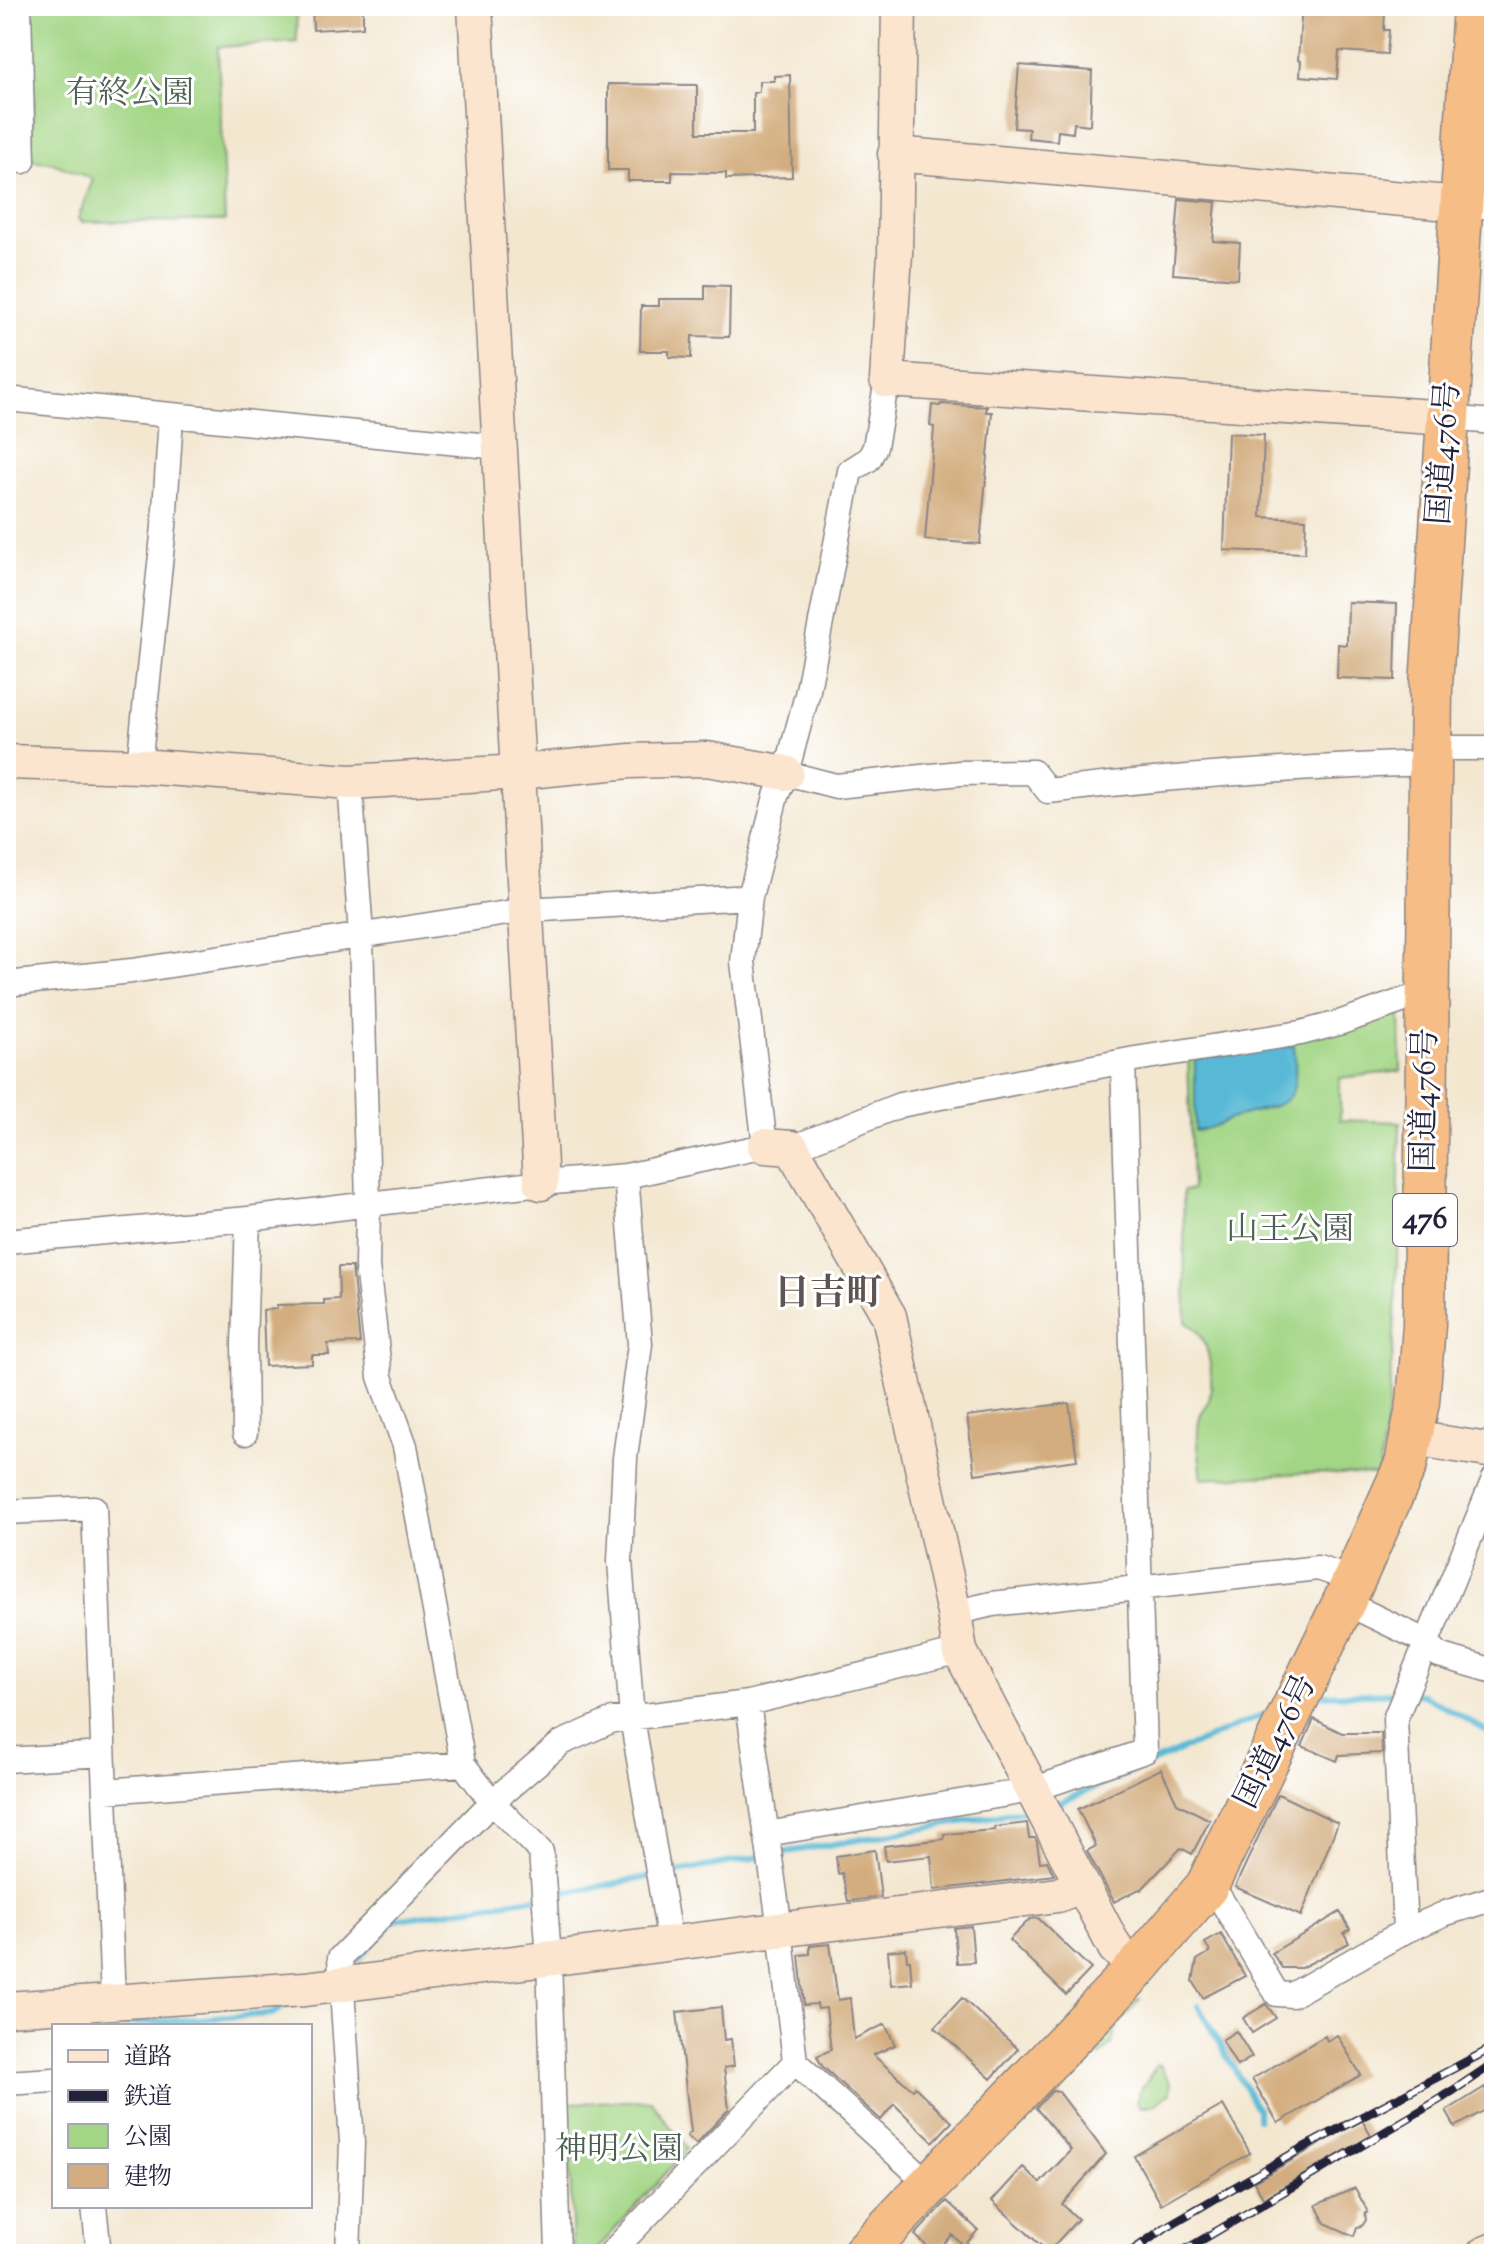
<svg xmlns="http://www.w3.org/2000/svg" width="1500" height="2260" viewBox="0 0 1500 2260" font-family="'Sorts Mill Goudy','Noto Serif JP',serif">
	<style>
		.green { fill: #a2d584; stroke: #627c60; stroke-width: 2 }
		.water { fill: #58b9d6; stroke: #3d6e88; stroke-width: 2 }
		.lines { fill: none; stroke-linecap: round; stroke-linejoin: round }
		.stream { stroke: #58b9d6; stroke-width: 6 }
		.building { fill: #d3ad7f }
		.street-casing { stroke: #8a8486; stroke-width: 27 }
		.secondary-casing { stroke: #8a8486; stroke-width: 37 }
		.highway-casing { stroke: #8a8486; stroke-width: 45 }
		.street { stroke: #fff; stroke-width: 24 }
		.secondary { stroke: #fbe5cf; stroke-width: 34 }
		.highway { stroke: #f6be86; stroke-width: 42 }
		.rail-casing { stroke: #22223b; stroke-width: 9 }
		.rail { stroke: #fff; stroke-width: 6; stroke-dasharray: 18; stroke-linecap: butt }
		.labels { text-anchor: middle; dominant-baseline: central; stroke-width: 6; stroke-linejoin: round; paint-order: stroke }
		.shield { fill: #fff; stroke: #646476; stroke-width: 2 }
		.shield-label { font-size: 30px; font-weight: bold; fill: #22223b }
		.park-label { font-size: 32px; fill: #4f6155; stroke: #fff }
		.street-label { font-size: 32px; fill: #22223b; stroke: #fff }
		.quarter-label { font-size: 36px; font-weight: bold; fill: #605353; stroke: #fff }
	</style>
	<rect width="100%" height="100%" fill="#fff"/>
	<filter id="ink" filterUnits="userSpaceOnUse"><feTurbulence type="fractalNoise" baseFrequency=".0125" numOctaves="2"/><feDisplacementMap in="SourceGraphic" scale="16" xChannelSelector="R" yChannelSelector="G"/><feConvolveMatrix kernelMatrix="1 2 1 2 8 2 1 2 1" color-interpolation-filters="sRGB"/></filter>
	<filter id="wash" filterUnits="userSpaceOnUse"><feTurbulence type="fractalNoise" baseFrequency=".006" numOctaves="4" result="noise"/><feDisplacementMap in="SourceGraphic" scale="32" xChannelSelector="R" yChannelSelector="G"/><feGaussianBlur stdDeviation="1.8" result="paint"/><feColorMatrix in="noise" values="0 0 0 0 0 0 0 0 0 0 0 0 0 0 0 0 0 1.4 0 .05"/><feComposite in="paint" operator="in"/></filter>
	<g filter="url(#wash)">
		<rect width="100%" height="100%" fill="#f3e7d0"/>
		<path class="green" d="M 27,6 L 296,6 L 297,42 L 218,47 L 225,221 L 81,222 L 78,219 L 93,179 L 50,162 L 29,160 L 34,103 Z
			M 1400,1010 L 1401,1071 L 1340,1078 L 1340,1120 L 1400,1122 C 1397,1240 1399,1359 1378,1475 L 1306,1473 L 1202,1479 C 1200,1459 1195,1436 1200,1417 C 1201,1411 1207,1407 1209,1401 C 1214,1378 1211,1333 1186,1323 L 1183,1191 L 1192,1190 L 1188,1056 Z
			M 1135,1999 L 1140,1999 L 1116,2028 L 1112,2044 L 1099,2056 L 1095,2050 L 1095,2041 Z
			M 1157,2065 L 1160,2065 L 1170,2083 L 1170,2093 L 1154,2105 L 1140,2107 L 1136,2102 L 1140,2091 Z
			M 651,2100 L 687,2149 L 593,2254 L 573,2254 L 568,2103 Z"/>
		<path class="water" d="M 1294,1045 C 1300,1108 1289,1101 1236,1117 C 1222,1122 1209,1130 1195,1131 L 1195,1059 Z"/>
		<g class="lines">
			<path class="stream" d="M 1413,1694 L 1423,1695 L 1494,1735
				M 1325,1695 L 1401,1693
				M 1052,1806 L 1265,1714
				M 776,1854 L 1029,1810
				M 666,1874 L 765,1856
				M 551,1895 L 655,1876
				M 348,1966 L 357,1960 L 395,1920 L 540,1897
				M 1198,2006 L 1258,2110 L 1258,2119
				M 95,2026 L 272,2014 L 288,2004
				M 6,2032 L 54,2029"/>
		</g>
		<g id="blocks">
			<path class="building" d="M 312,6 L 363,6 L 363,27 L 313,30 Z
				M 1302,6 L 1385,13 L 1384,30 L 1389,30 L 1387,54 L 1339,51 L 1337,79 L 1300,76 L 1301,61 L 1298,60 Z
				M 1019,65 L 1092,71 L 1090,125 L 1074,123 L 1073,133 L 1058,131 L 1057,141 L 1028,138 L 1029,129 L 1014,128 Z
				M 790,75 L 792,177 L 726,179 L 726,173 L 672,172 L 672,181 L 628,181 L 628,170 L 608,170 L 608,84 L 697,85 L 697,133 L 753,133 L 753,93 L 759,92 L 759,81 L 774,81 L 774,76 Z
				M 1179,199 L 1216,202 L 1213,241 L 1240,243 L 1238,279 L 1173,274 Z
				M 705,285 L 730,286 L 729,337 L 692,336 L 691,358 L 669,357 L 669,351 L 640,351 L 641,306 L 659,306 L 659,299 L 705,299 Z
				M 941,404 L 987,407 L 986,412 L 992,412 L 980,544 L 925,540 L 934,427 L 930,426 L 932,405 L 940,406 Z
				M 1228,433 L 1264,435 L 1261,517 L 1306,519 L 1305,553 L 1224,550 Z
				M 1348,602 L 1397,604 L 1395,680 L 1337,678 L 1338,644 L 1347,645 Z
				M 338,1267 L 352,1267 L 360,1343 L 328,1344 L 329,1355 L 312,1355 L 312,1364 L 265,1366 L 263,1310 L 277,1309 L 277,1305 L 324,1304 L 324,1300 L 339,1299 Z
				M 1069,1403 L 1077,1460 L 975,1474 L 967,1416 Z
				M 1314,1719 L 1342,1733 L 1381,1733 L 1382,1753 L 1339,1755 L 1337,1761 L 1302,1746 Z
				M 1161,1769 L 1177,1803 L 1210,1820 L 1192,1854 L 1181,1848 L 1141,1890 L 1139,1889 L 1114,1902 L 1087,1851 L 1096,1846 L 1078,1809 Z
				M 1278,1794 L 1338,1823 L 1301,1916 L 1235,1887 Z
				M 1027,1823 L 1029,1838 L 1035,1838 L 1037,1842 L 1040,1862 L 1047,1861 L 1054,1875 L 934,1890 L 931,1856 L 886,1861 L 884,1846 L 944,1839 L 944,1834 L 995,1830 L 994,1827 Z
				M 875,1850 L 881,1897 L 848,1901 L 842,1873 L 838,1874 L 836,1856 Z
				M 1340,1912 L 1350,1929 L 1344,1933 L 1349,1943 L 1301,1968 L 1282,1968 L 1272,1953 Z
				M 1038,1918 L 1091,1969 L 1066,1995 L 1009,1940 L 1030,1919 Z
				M 971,1926 L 974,1962 L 957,1963 L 954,1928 Z
				M 1221,1934 L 1245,1976 L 1203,1998 L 1193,1981 L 1197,1960 L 1210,1952 L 1205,1943 Z
				M 830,1944 L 838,2000 L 850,1998 L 854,2039 L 885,2024 L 895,2045 L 873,2055 L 913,2090 L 915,2087 L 952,2122 L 933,2142 L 894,2104 L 881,2120 L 822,2066 L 817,2056 L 831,2050 L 826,2008 L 818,2009 L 817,2004 L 804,2005 L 799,1955 L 810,1954 L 810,1946 Z
				M 906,1949 L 907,1960 L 910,1960 L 912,1983 L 891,1985 L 888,1951 Z
				M 962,1998 L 1018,2049 L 991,2079 L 935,2027 Z
				M 1266,2004 L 1276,2018 L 1252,2033 L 1243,2018 Z
				M 721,2007 L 724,2040 L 731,2039 L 734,2066 L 724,2068 L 729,2109 L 696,2144 L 687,2136 L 691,2132 L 677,2012 Z
				M 1236,2031 L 1252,2057 L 1237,2066 L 1222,2040 Z
				M 1337,2035 L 1361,2075 L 1278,2123 L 1252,2079 L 1325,2036 L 1327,2041 Z
				M 1485,2087 L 1494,2105 L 1455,2127 L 1446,2111 Z
				M 1052,2091 L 1059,2092 L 1106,2154 L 1062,2204 L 1078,2219 L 1048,2252 L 992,2201 L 1023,2167 L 1040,2183 L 1071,2150 L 1036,2108 Z
				M 1223,2105 L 1250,2153 L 1161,2204 L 1134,2156 Z
				M 1362,2120 L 1371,2136 L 1263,2198 L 1254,2182 Z
				M 1355,2188 L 1368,2212 L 1365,2214 L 1366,2220 L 1362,2226 L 1357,2227 L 1354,2236 L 1325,2223 L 1316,2205 Z
				M 947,2201 L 978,2230 L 964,2246 L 952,2235 L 935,2254 L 915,2235 Z"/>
		</g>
	</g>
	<g filter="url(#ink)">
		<use href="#blocks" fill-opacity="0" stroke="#8a8486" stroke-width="2"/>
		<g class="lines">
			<g class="street-casing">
				<path id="street" d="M 19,6 L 23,161
					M 1460,204 L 1494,207
					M 6,399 L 500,447
					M 1448,418 L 1494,422
					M 1430,748 L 1494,748
					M 139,766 L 164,526 L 171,416
					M 786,773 L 836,786 L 960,773 L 1033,772 L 1048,791 C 1175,776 1302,767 1430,763
					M 350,782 L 361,935 L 368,1205 L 367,1266 L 380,1377 L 405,1446 L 463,1764 L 492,1802 L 541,1852 L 549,1957 L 558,2254
					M 6,984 L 132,971 L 526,910 L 750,897
					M 792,1148 L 900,1105 L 1135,1059 L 1301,1033 L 1339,1023 L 1427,992
					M 626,1176 L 640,1344 L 625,1458 L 620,1561 L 632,1718 L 670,1942
					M 6,1241 L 248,1219 L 541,1183 L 626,1176 L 765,1146 L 743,962 L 750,897 L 776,796 L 786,773 L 807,695 L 850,471 L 869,459 L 875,447 L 887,380
					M 245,1433 L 244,1345 L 248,1219
					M 6,1512 L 94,1508 L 113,2002
					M 1344,1602 L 1427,1642 L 1439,1655 L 1494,1671
					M 954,1613 L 992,1604 L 1318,1568 L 1354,1580
					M 748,1703 L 780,1929 L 795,2062 L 929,2184
					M 6,1760 L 103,1754
					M 105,1791 L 463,1764
					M 766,1834 L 1032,1790 L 1145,1751 L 1123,1062
					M 1207,1886 L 1220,1898 L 1277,1994 L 1292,1995 L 1405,1931 L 1446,1913 L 1494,1898
					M 1405,1931 L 1395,1719 L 1494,1479
					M 78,2006 L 79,2026
					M 6,2083 L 54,2080
					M 94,2206 L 99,2254
					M 348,2254 L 352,2143 L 340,1958 L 492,1802 L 561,1743 L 613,1720 L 748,1703 L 960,1651
					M 610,2254 L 795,2062"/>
			</g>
			<g class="secondary-casing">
				<path id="secondary" d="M 475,6 L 541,1183
					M 899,6 L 895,254 L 887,380 L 1448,418
					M 895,154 L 1460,204
					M 6,762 L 139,766 L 350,782 L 518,772 L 630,761 L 707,759 L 786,773
					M 765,1146 L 792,1148 L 889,1316 L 954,1613 L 960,1651 L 1115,1948 L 1137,1968
					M 1412,1438 L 1494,1451
					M 6,2009 L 305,1989 L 1058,1895 L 1082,1885
					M 1484,2254 L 1494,2250"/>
			</g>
			<g class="highway-casing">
				<path id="highway" d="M 863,2254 L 1137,1968 L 1207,1886 L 1344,1602 L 1406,1464 L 1418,1402 L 1424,1325 L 1431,686 L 1474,6"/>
			</g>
			<use href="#street" class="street"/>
			<use href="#secondary" class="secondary"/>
			<use href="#highway" class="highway"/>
			<g class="rail-casing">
				<path id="rail" d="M 1128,2254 L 1166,2227 L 1299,2150 L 1494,2047
					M 1178,2254 L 1442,2098 L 1494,2063"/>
			</g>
			<use href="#rail" class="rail"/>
		</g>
	</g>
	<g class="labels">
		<rect class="shield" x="1393" y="1194" width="64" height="52" rx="6"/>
		<g class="shield-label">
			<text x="1425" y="1220">476</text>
		</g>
		<g class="park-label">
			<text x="130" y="95">有終公園</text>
			<text x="1290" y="1231">山王公園</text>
			<text x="619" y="2151">神明公園</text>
		</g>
		<g class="street-label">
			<text transform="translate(1445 453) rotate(-86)">国道476号</text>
			<text transform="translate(1426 1100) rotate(-89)">国道476号</text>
			<text transform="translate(1277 1742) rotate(-64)">国道476号</text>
		</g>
		<g class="quarter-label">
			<text x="828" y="1295">日吉町</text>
		</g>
	</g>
	<rect width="1500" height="2260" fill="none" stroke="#fff" stroke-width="32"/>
	<rect x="52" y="2024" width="260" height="184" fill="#ffffff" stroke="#a7a7b1" stroke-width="2"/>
	<rect x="68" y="2050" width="40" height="12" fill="#fbe5cf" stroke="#a7a7b1" stroke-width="2"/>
	<text x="124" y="2064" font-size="24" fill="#22223b">道路</text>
	<rect x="68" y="2090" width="40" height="12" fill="#22223b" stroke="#a7a7b1" stroke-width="2"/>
	<text x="124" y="2104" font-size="24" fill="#22223b">鉄道</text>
	<rect x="68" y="2124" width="40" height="24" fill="#a2d584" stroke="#a7a7b1" stroke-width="2"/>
	<text x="124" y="2144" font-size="24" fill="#22223b">公園</text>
	<rect x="68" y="2164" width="40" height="24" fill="#d3ad7f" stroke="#a7a7b1" stroke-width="2"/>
	<text x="124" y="2184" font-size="24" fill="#22223b">建物</text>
</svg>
